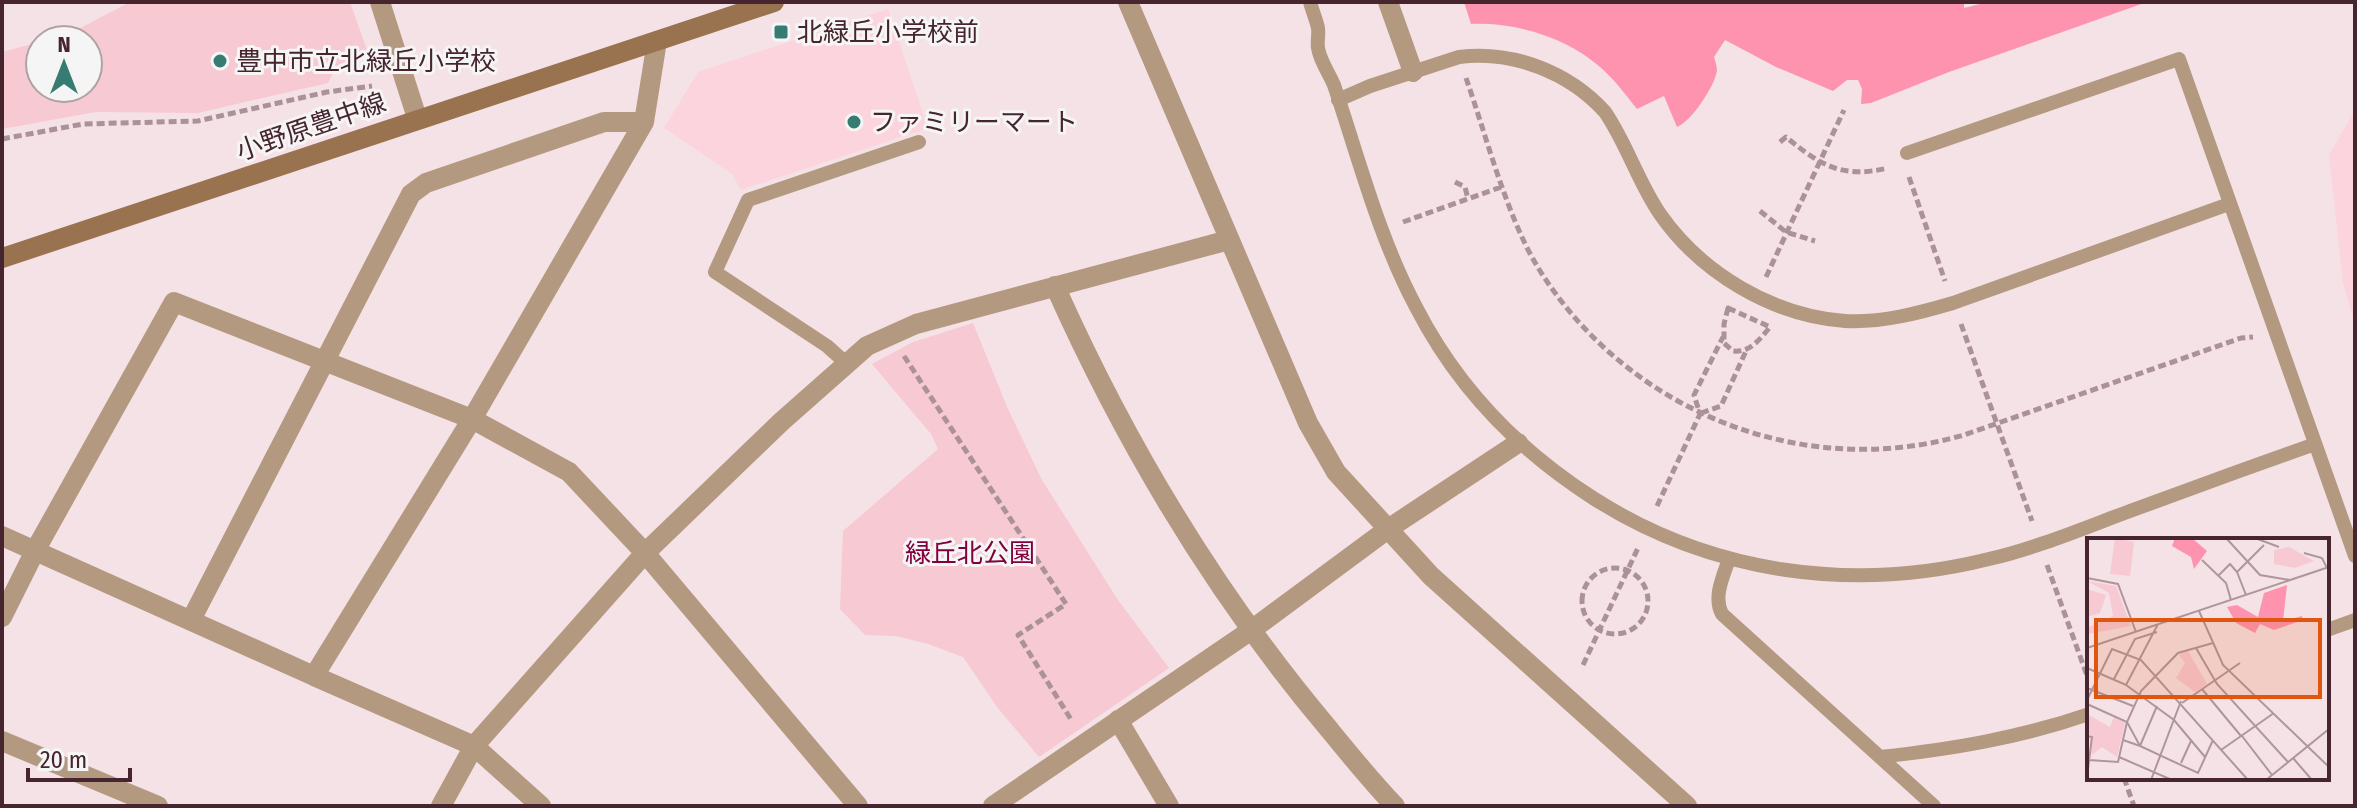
<svg xmlns="http://www.w3.org/2000/svg" width="2357" height="808" viewBox="0 0 2357 808" font-family="'Fira Sans Condensed','Noto Sans JP',sans-serif">
	<style>
		.built { fill: #fbd4dd }
		.green { fill: #f7c9d3 }
		.forest { fill: #fe93b0 }
		.lines { fill: none; stroke-linecap: round; stroke-linejoin: round }
		.path { stroke: #ab9298; stroke-width: 5; stroke-dasharray: 8 4; stroke-linecap: butt }
		.lane { stroke: #b49981; stroke-width: 14 }
		.street { stroke: #b49981; stroke-width: 20 }
		.secondary { stroke: #99724f; stroke-width: 20 }
		.poi-dot { fill: #367c72; stroke: #f5f5f5; stroke-width: 3 }
		.labels { text-anchor: middle; dominant-baseline: central; stroke-width: 6; stroke-linejoin: round; paint-order: stroke }
		.poi-label { font-size: 26px; fill: #46252e; stroke: #f5f5f5; text-anchor: start }
		.street-label { font-size: 26px; fill: #46252e; stroke: #f5f5f5 }
		.park-label { font-size: 26px; fill: #81013c; stroke: #f5f5f5 }
		.inset-road { fill: none; stroke: #af969c; stroke-width: 2 }
		.view { fill: #e0560e; fill-opacity: 0.15; stroke: #e0560e; stroke-width: 4 }
		.inset-edge { fill: none; stroke: #46252e; stroke-width: 4 }
	</style>
	<rect width="100%" height="100%" fill="#f5e2e6"/>
	<path class="built" d="M 888,9 L 928,128 L 741,190 L 732,174 L 664,128 L 698,72 Z
		M 2355,110 L 2355,326 L 2343,283 L 2329,155 Z"/>
	<path class="green" d="M 130,2 L 350,2 L 369,56 L 337,66 L 328,83 L 198,113 L 96,112 L 2,129 L 2,52 L 40,42 L 40,88 L 88,88 L 88,40 L 49,40 L 67,35 Z
		M 973,323 L 1008,409 L 1042,480 L 1118,600 L 1169,668 L 1039,757 L 997,707 L 963,657 L 928,644 L 896,636 L 865,635 L 840,609 L 843,531 L 938,449 L 931,434 L 872,364 L 913,342 Z"/>
	<path class="forest" d="M 1464,2 L 1964,2 L 1964,8 L 1988,2 L 2147,2 L 1949,72 L 1871,103 L 1861,104 L 1862,89 L 1858,80 L 1847,80 L 1833,91 L 1776,67 L 1725,40 L 1714,57 C 1715,60 1717,67 1717,70 C 1716,85 1690,123 1677,127 L 1664,96 L 1637,109 C 1626,95 1614,79 1600,67 C 1566,37 1515,22 1471,24 Z"/>
	<g class="lines">
		<path class="path" d="M 1466,78 C 1486,135 1506,214 1537,266 C 1625,410 1801,482 1964,435 L 2241,338 L 2253,337
			M 2,139 L 83,124 L 198,121 L 327,92 L 372,86
			M 1780,142 L 1786,137 C 1820,165 1842,179 1888,168
			M 1909,177 L 1945,281
			M 1455,182 L 1465,187 L 1468,199
			M 1760,211 L 1786,232 L 1815,241
			M 1403,222 L 1504,186
			M 1766,277 L 1844,110
			M 1728,308 L 1770,327 C 1760,339 1750,353 1733,351 L 1724,343 L 1724,324 Z
			M 1961,324 L 2032,521
			M 904,356 L 1066,604 L 1018,635 L 1072,721
			M 1701,413 L 1721,406 L 1746,351
			M 1657,506 L 1700,414 L 1694,395 L 1723,337
			M 2047,565 L 2089,681
			M1582 601a33 33 0 1 1 66 0a33 33 0 1 1-66 0Z
			M 1583,665 L 1638,548
			M 2124,778 L 2134,806"/>
		<path class="lane" d="M 1310,2 C 1312,10 1316,19 1318,28 C 1319,34 1317,41 1318,48 C 1320,61 1329,73 1334,85 C 1359,159 1379,238 1416,307 C 1457,387 1518,450 1593,498 C 1712,574 1853,593 1989,559 C 2037,548 2084,528 2130,511 C 2192,488 2253,466 2315,444
			M 1338,100 L 1370,86 L 1459,57 C 1512,50 1569,72 1605,112 C 1627,144 1638,182 1660,214 C 1701,273 1773,316 1845,321 C 1882,323 1919,313 1953,303 L 2229,204
			M 1907,153 L 2179,59 L 2355,556
			M 847,364 L 827,346 L 715,272 L 748,200 L 919,142
			M 1729,559 C 1723,577 1713,597 1722,614 L 1934,806
			M 2327,630 L 2355,620
			M 1880,757 C 1952,749 2020,738 2089,714"/>
		<path class="street" d="M 380,2 L 417,118
			M 1128,2 L 1308,423 L 1336,472 L 1431,576 L 1687,806
			M 1388,2 L 1413,72
			M 1055,286 C 1126,445 1216,595 1328,728 C 1350,755 1371,781 1395,806
			M 2,536 L 314,676 L 472,419 L 644,122 L 657,41
			M 2,617 L 36,549 L 174,302 L 472,419 L 569,472 L 645,553 L 858,806
			M 191,620 L 411,194 L 426,183 L 604,122 L 644,122
			M 314,676 L 474,746 L 541,806
			M 1118,720 L 1169,806
			M 2,741 L 158,806
			M 441,806 L 474,746 L 645,553 L 781,422 L 867,346 L 916,324 L 1229,240
			M 993,806 L 1250,631 L 1388,529 L 1518,443"/>
		<path class="secondary" d="M 2,258 L 774,2"/>
	</g>
	<g class="poi-dot">
		<rect x="773" y="24" width="16" height="16" rx="4"/>
		<circle cx="220" cy="61" r="8"/>
		<circle cx="854" cy="122" r="8"/>
	</g>
	<g class="labels">
		<g class="poi-label">
			<text x="797" y="32">北緑丘小学校前</text>
			<text x="236" y="61">豊中市立北緑丘小学校</text>
			<text x="870" y="122">ファミリーマート</text>
		</g>
		<g class="street-label">
			<text transform="translate(311 127) rotate(-19)">小野原豊中線</text>
		</g>
		<g class="park-label">
			<text x="970" y="553">緑丘北公園</text>
		</g>
	</g>
	<g transform="translate(2087 538)">
		<rect width="242" height="242" fill="#f5e2e6"/>
		<path d="M 28,0 L 47,4 L 43,38 L 23,36 ZM 201,9 L 204,10 L 227,23 L 208,30 L 187,26 L 187,12 ZM 0,43 L 29,48 L 44,88 L 0,96 L 0,90 L 26,78 L 22,55 ZM 0,51 L 19,57 L 13,75 L 0,79 ZM 101,113 L 120,146 L 108,154 L 89,140 L 98,125 L 92,117 ZM 0,176 L 23,189 L 27,179 L 38,185 L 30,219 L 15,209 L 5,217 Z" fill="#f7c9d3"/>
		<path d="M 88,0 L 105,0 L 120,13 L 107,31 L 104,19 L 85,8 ZM 200,47 L 196,83 L 215,78 L 216,82 L 187,92 L 173,86 L 168,95 L 149,85 L 140,69 L 150,67 L 171,79 L 177,55 Z" fill="#fe93b0"/>
		<path class="inset-road" d="M 139,0 L 173,37 L 203,42M 168,0 L 192,9M 217,15 L 235,20 L 240,30M 115,22 L 139,45 L 144,62M 150,34 L 159,57M 132,37 L 143,26 L 150,34 L 177,7M 0,40 L 31,46 L 49,94M 112,73 L 136,127 L 242,229M 0,110 L 242,29M 109,110 L 130,146 L 201,224M 0,130 L 39,147 L 71,86M 27,141 L 48,101 L 70,94M 39,147 L 87,182 L 118,219M 0,150 L 46,168M 115,151 L 154,198M 0,162 L 25,111 L 54,122 L 161,242M 95,165 L 153,125M 0,166 L 40,184 L 53,208 L 111,235 L 126,202M 0,198 L 5,199 L 0,239M 155,198 L 185,237M 36,202 L 53,208 L 70,168M 134,212 L 187,175M 32,219 L 85,242M 206,220 L 225,242M 2,222 L 31,224 L 40,184 L 54,153 L 91,115 L 126,105M 94,225 L 104,203M 64,242 L 94,163M 179,242 L 242,191"/>
		<path class="view" d="M 9,82 L 233,82 L 233,159 L 9,159 Z"/>
		<rect width="242" height="242" class="inset-edge"/>
	</g>
	<rect width="2357" height="808" fill="none" stroke="#46252e" stroke-width="8"/>
	<g transform="translate(64 64)"><circle r="38" fill="#f5f5f5" stroke="#afa2a5" stroke-width="2"/>
	<path d="M0-6L14 30L0 20L-14 30Z" fill="#367c72"/>
	<text y="-12" font-size="22" font-weight="bold" text-anchor="middle" fill="#46252e">N</text>
	</g>
	<path d="M28 768v12h102v-12" fill="none" stroke="#46252e" stroke-width="4"/>
	<text x="40" y="768" font-size="24" fill="#46252e" stroke="#f5f5f5" stroke-width="6" paint-order="stroke">20 m</text>
</svg>
